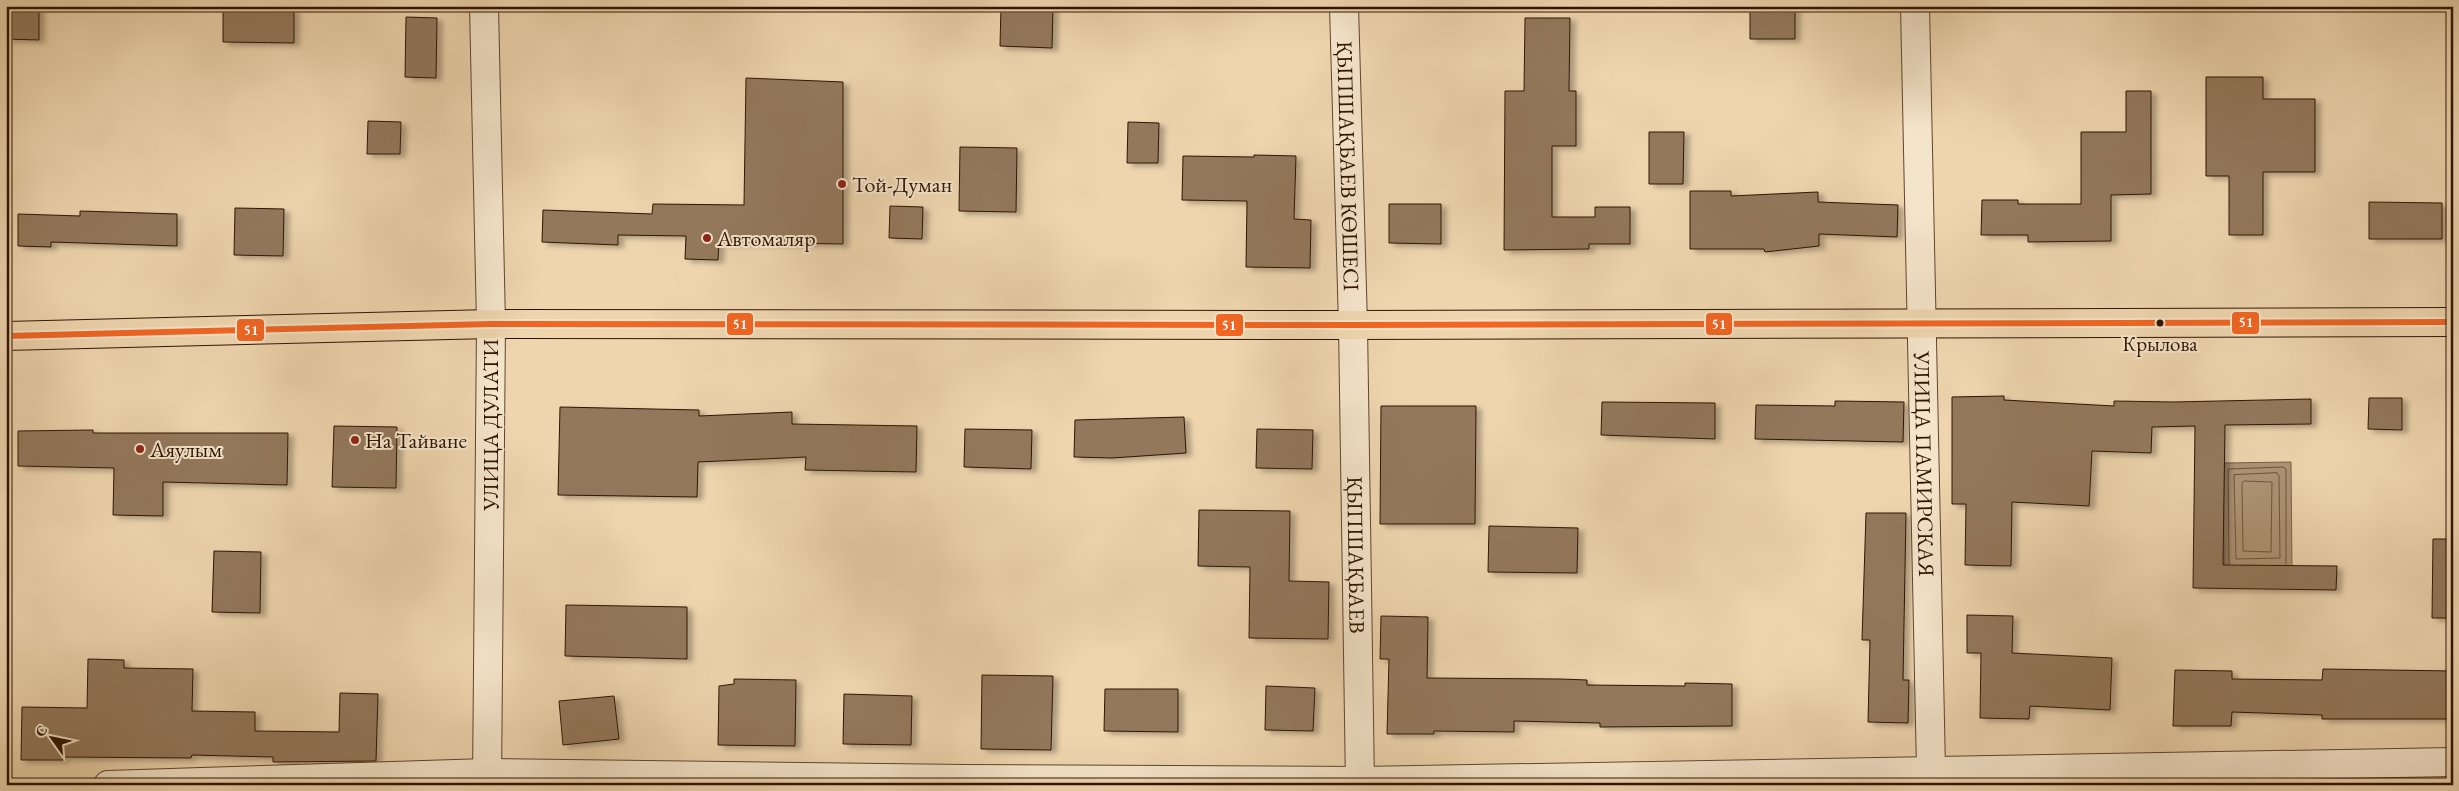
<svg xmlns="http://www.w3.org/2000/svg" width="2459" height="791" viewBox="0 0 2459 791" font-family="'EB Garamond',serif">
	<style>
		.water { fill: #ad9374; stroke: #7b6047 }
		.lines { fill: none; stroke-linecap: round; stroke-linejoin: round }
		.shore { stroke: #6e543c; stroke-width: 1 }
		.building { fill: #93785c; stroke: #301403; filter: url(#shadow) }
		.minor-casing { stroke: #60442e; stroke-width: 30 }
		.major-casing { stroke: #301403; stroke-width: 30 }
		.minor { stroke: #f4e4ca; stroke-width: 28 }
		.major { stroke: #eed5ae; stroke-width: 28 }
		.bus-1-casing { stroke: #f4e4ca; stroke-width: 10 }
		.bus-1 { stroke: #f26522; stroke-width: 6 }
		.poi-dot { fill: #8f2418; stroke: #f4e4ca; stroke-width: 2 }
		.bus-dot { fill: #301403; stroke: #f4e4ca; stroke-width: 2 }
		.labels { text-anchor: middle; dominant-baseline: central; stroke-width: 4; stroke-linejoin: round; paint-order: stroke }
		.bus-label { font-size: 21px; fill: #301403; stroke: #f4e4ca }
		.street-label { font-size: 22px; fill: #301403; stroke: #f4e4ca }
		.poi-label { font-size: 22px; fill: #301403; stroke: #f4e4ca; text-anchor: start }
		.line-badge { stroke: #f4e4ca; stroke-width: 2 }
		.badge-label { font-size: 14px; text-anchor: middle; font-weight: bold; fill: #fff }
	</style>
	<defs>
		<filter id="shadow"><feDropShadow dx="5.5" dy="3" stdDeviation="2.5" flood-color="#0004"/></filter>
	</defs>
	<rect width="100%" height="100%" fill="#eed5ae"/>
	<filter id="stains"><feTurbulence type="fractalNoise" baseFrequency=".004" numOctaves="4"/><feColorMatrix values="0 0 0 0 .2 0 0 0 0 .09 0 0 0 0 .02 0 0 0 .5 -.17"/></filter>
	<radialGradient id="worn" r=".72"><stop offset=".6" stop-color="#630" stop-opacity="0"/><stop offset="1" stop-color="#630" stop-opacity=".3"/></radialGradient>
	<path class="water" d="M 2291,462 L 2292,570 L 2224,571 L 2223,463 Z"/>
	<g class="lines">
		<path class="shore" d="M 2277,473 L 2279,476 L 2280,558 L 2236,559 L 2234,475 Z
			M 2244,481 L 2272,482 L 2271,552 L 2243,551 L 2242,484 Z
			M 2229,564 L 2228,469 L 2283,467 L 2286,469 L 2286,564"/>
	</g>
	<path class="building" d="M 6,6 L 39,6 L 39,40 L 6,39 Z
		M 1001,6 L 1053,6 L 1052,48 L 1000,46 Z
		M 1750,6 L 1795,6 L 1795,39 L 1750,39 Z
		M 223,7 L 294,9 L 294,43 L 223,42 Z
		M 406,17 L 437,18 L 436,78 L 405,77 Z
		M 1525,18 L 1570,18 L 1569,91 L 1576,91 L 1576,146 L 1552,146 L 1552,217 L 1595,217 L 1595,207 L 1630,207 L 1630,244 L 1589,244 L 1589,249 L 1504,250 L 1505,91 L 1524,91 Z
		M 2206,77 L 2263,77 L 2263,99 L 2315,99 L 2315,172 L 2263,172 L 2263,235 L 2229,235 L 2229,176 L 2206,176 Z
		M 746,78 L 843,82 L 843,244 L 719,242 L 718,260 L 685,259 L 686,236 L 618,235 L 618,245 L 542,242 L 543,210 L 652,214 L 653,204 L 744,205 Z
		M 2126,91 L 2151,91 L 2151,194 L 2111,195 L 2111,241 L 2028,242 L 2028,235 L 1981,235 L 1982,200 L 2018,200 L 2018,204 L 2081,204 L 2081,132 L 2126,132 Z
		M 368,121 L 401,122 L 400,154 L 367,154 Z
		M 1128,122 L 1159,123 L 1158,163 L 1127,163 Z
		M 1649,132 L 1684,132 L 1683,184 L 1649,184 Z
		M 960,147 L 1017,148 L 1016,212 L 959,211 Z
		M 1254,155 L 1296,156 L 1294,219 L 1311,220 L 1310,268 L 1246,267 L 1247,201 L 1182,200 L 1183,156 L 1254,157 Z
		M 1690,191 L 1731,191 L 1731,196 L 1818,192 L 1818,202 L 1898,205 L 1897,237 L 1819,234 L 1819,246 L 1765,252 L 1764,249 L 1690,249 Z
		M 2369,202 L 2442,203 L 2442,239 L 2369,239 Z
		M 1389,204 L 1441,204 L 1441,244 L 1389,243 Z
		M 890,206 L 923,207 L 922,239 L 889,238 Z
		M 235,208 L 284,209 L 283,256 L 234,255 Z
		M 80,211 L 177,214 L 177,246 L 51,242 L 51,247 L 18,246 L 18,214 L 80,216 Z
		M 2004,396 L 2004,400 L 2114,406 L 2114,401 L 2173,402 L 2311,399 L 2311,424 L 2225,425 L 2223,565 L 2337,566 L 2336,590 L 2193,588 L 2195,426 L 2152,427 L 2151,453 L 2092,451 L 2089,506 L 2012,502 L 2011,566 L 1965,565 L 1966,504 L 1952,504 L 1952,397 Z
		M 2369,398 L 2402,398 L 2402,430 L 2368,429 Z
		M 1835,401 L 1904,402 L 1903,442 L 1755,439 L 1756,405 L 1835,406 Z
		M 1602,402 L 1715,403 L 1715,439 L 1601,435 Z
		M 1381,406 L 1476,406 L 1475,524 L 1380,524 Z
		M 560,407 L 699,410 L 699,416 L 792,412 L 792,424 L 917,426 L 916,472 L 805,470 L 806,457 L 698,462 L 697,497 L 558,495 Z
		M 1184,417 L 1186,453 L 1112,458 L 1074,457 L 1075,420 Z
		M 334,426 L 397,427 L 396,488 L 332,487 Z
		M 965,429 L 1032,430 L 1031,469 L 964,467 Z
		M 1257,429 L 1313,430 L 1312,469 L 1256,468 Z
		M 93,430 L 93,433 L 288,433 L 287,485 L 163,482 L 163,516 L 113,515 L 114,468 L 18,466 L 18,431 Z
		M 1199,510 L 1290,511 L 1289,581 L 1329,582 L 1328,639 L 1249,638 L 1250,567 L 1198,566 Z
		M 1866,513 L 1906,513 L 1903,680 L 1909,680 L 1908,723 L 1868,722 L 1870,640 L 1862,640 Z
		M 1489,526 L 1578,528 L 1577,573 L 1488,572 Z
		M 2433,539 L 2453,539 L 2453,618 L 2432,618 Z
		M 214,551 L 261,552 L 260,613 L 212,612 Z
		M 566,605 L 687,607 L 687,659 L 565,656 Z
		M 1967,615 L 2013,616 L 2012,653 L 2112,658 L 2110,710 L 2030,706 L 2029,719 L 1980,718 L 1981,653 L 1967,653 Z
		M 1381,616 L 1428,617 L 1427,678 L 1561,679 L 1587,680 L 1587,685 L 1685,686 L 1685,683 L 1732,684 L 1732,726 L 1600,727 L 1600,723 L 1514,721 L 1514,732 L 1434,731 L 1434,734 L 1387,734 L 1389,659 L 1380,659 Z
		M 88,659 L 124,660 L 124,668 L 193,669 L 192,711 L 255,712 L 255,731 L 339,732 L 340,693 L 378,694 L 376,761 L 273,762 L 273,757 L 192,755 L 191,758 L 63,757 L 63,760 L 21,760 L 22,707 L 87,708 Z
		M 2323,669 L 2453,671 L 2453,719 L 2322,719 L 2322,715 L 2232,712 L 2231,726 L 2173,726 L 2175,670 L 2232,671 L 2232,679 L 2322,680 Z
		M 982,675 L 1053,676 L 1051,750 L 981,749 Z
		M 734,679 L 796,680 L 795,746 L 718,745 L 719,686 L 734,684 Z
		M 1266,686 L 1315,688 L 1313,731 L 1265,730 Z
		M 1105,689 L 1178,689 L 1178,732 L 1104,731 Z
		M 844,694 L 912,696 L 911,745 L 843,744 Z
		M 614,696 L 619,739 L 563,745 L 559,701 Z"/>
	<g class="lines">
		<g class="minor-casing">
			<g id="minor">
				<path d="M 484,6 L 491,324 L 487,785"/>
				<path id="s1" d="M 1344,6 L 1353,325 L 1360,785"/>
				<path id="s2" d="M 1915,6 L 1931,770"/>
				<path d="M 108,785 L 487,773 L 964,779 L 1360,781 L 2453,762"/>
			</g>
		</g>
		<g class="major-casing">
			<path id="major" d="M 6,336 L 491,324 L 1353,325 L 2453,322"/>
		</g>
		<use href="#minor" class="minor"/>
		<use href="#major" class="major"/>
		<g class="bus-1-casing">
			<path id="bus-1" d="M 6,336 L 491,324 L 1353,325 L 2453,322"/>
		</g>
		<use href="#bus-1" class="bus-1"/>
	</g>
	<g class="poi-dot">
		<circle cx="842" cy="184" r="5"/>
		<circle cx="707" cy="238" r="5"/>
		<circle cx="355" cy="440" r="5"/>
		<circle cx="140" cy="449" r="5"/>
	</g>
	<circle class="bus-dot" cx="2160" cy="323" r="4.5"/>
	<g class="labels">
		<g class="bus-label">
			<text x="2160" y="343">Крылова</text>
		</g>
		<g class="street-label">
			<text stroke="none"><textPath href="#s1" startOffset="160">ҚЫПШАҚБАЕВ КӨШЕСІ</textPath></text>
			<text transform="translate(490 425) rotate(-90)">УЛИЦА ДУЛАТИ</text>
			<text stroke="none"><textPath href="#s2" startOffset="458">УЛИЦА ПАМИРСКАЯ</textPath></text>
			<text stroke="none"><textPath href="#s1" startOffset="549">ҚЫПШАҚБАЕВ</textPath></text>
		</g>
		<g class="poi-label">
			<text x="852" y="184">Той-Думан</text>
			<text x="717" y="238">Автомаляр</text>
			<text x="365" y="440">На Тайване</text>
			<text x="150" y="449">Аяулым</text>
		</g>
	</g>
	<g class="line-badge">
		<rect x="2231" y="311" width="29" height="24" rx="5" fill="#f26522"/>
		<rect x="1705" y="312" width="28" height="24" rx="5" fill="#f26522"/>
		<rect x="726" y="312" width="28" height="24" rx="5" fill="#f26522"/>
		<rect x="1215" y="313" width="29" height="24" rx="5" fill="#f26522"/>
		<rect x="236" y="318" width="29" height="24" rx="5" fill="#f26522"/>
	</g>
	<g class="badge-label">
		<text x="2246" y="327">51</text>
		<text x="1719" y="329">51</text>
		<text x="740" y="329">51</text>
		<text x="1229" y="330">51</text>
		<text x="251" y="335">51</text>
	</g>
	<rect width="2459" height="791" fill="none" stroke="#eed5ae" stroke-width="25"/>
	<rect x="8" y="8" width="2444" height="776" fill="none" stroke="#301403" stroke-width="2.5"/>
	<rect x="12" y="12" width="2434" height="766" fill="none" stroke="#301403"/>
	<g transform="translate(52 738) rotate(303)" stroke="#f4e4ca" stroke-width="4" paint-order="stroke">
	<path d="M0-4L9 19L0 12L-9 19Z" fill="#301403"/>
	<text y="-8" font-size="14" font-weight="bold" text-anchor="middle" fill="#301403">С</text>
	</g>
	<rect width="100%" height="100%" filter="url(#stains)"/>
	<rect width="100%" height="100%" fill="url(#worn)"/>
</svg>
